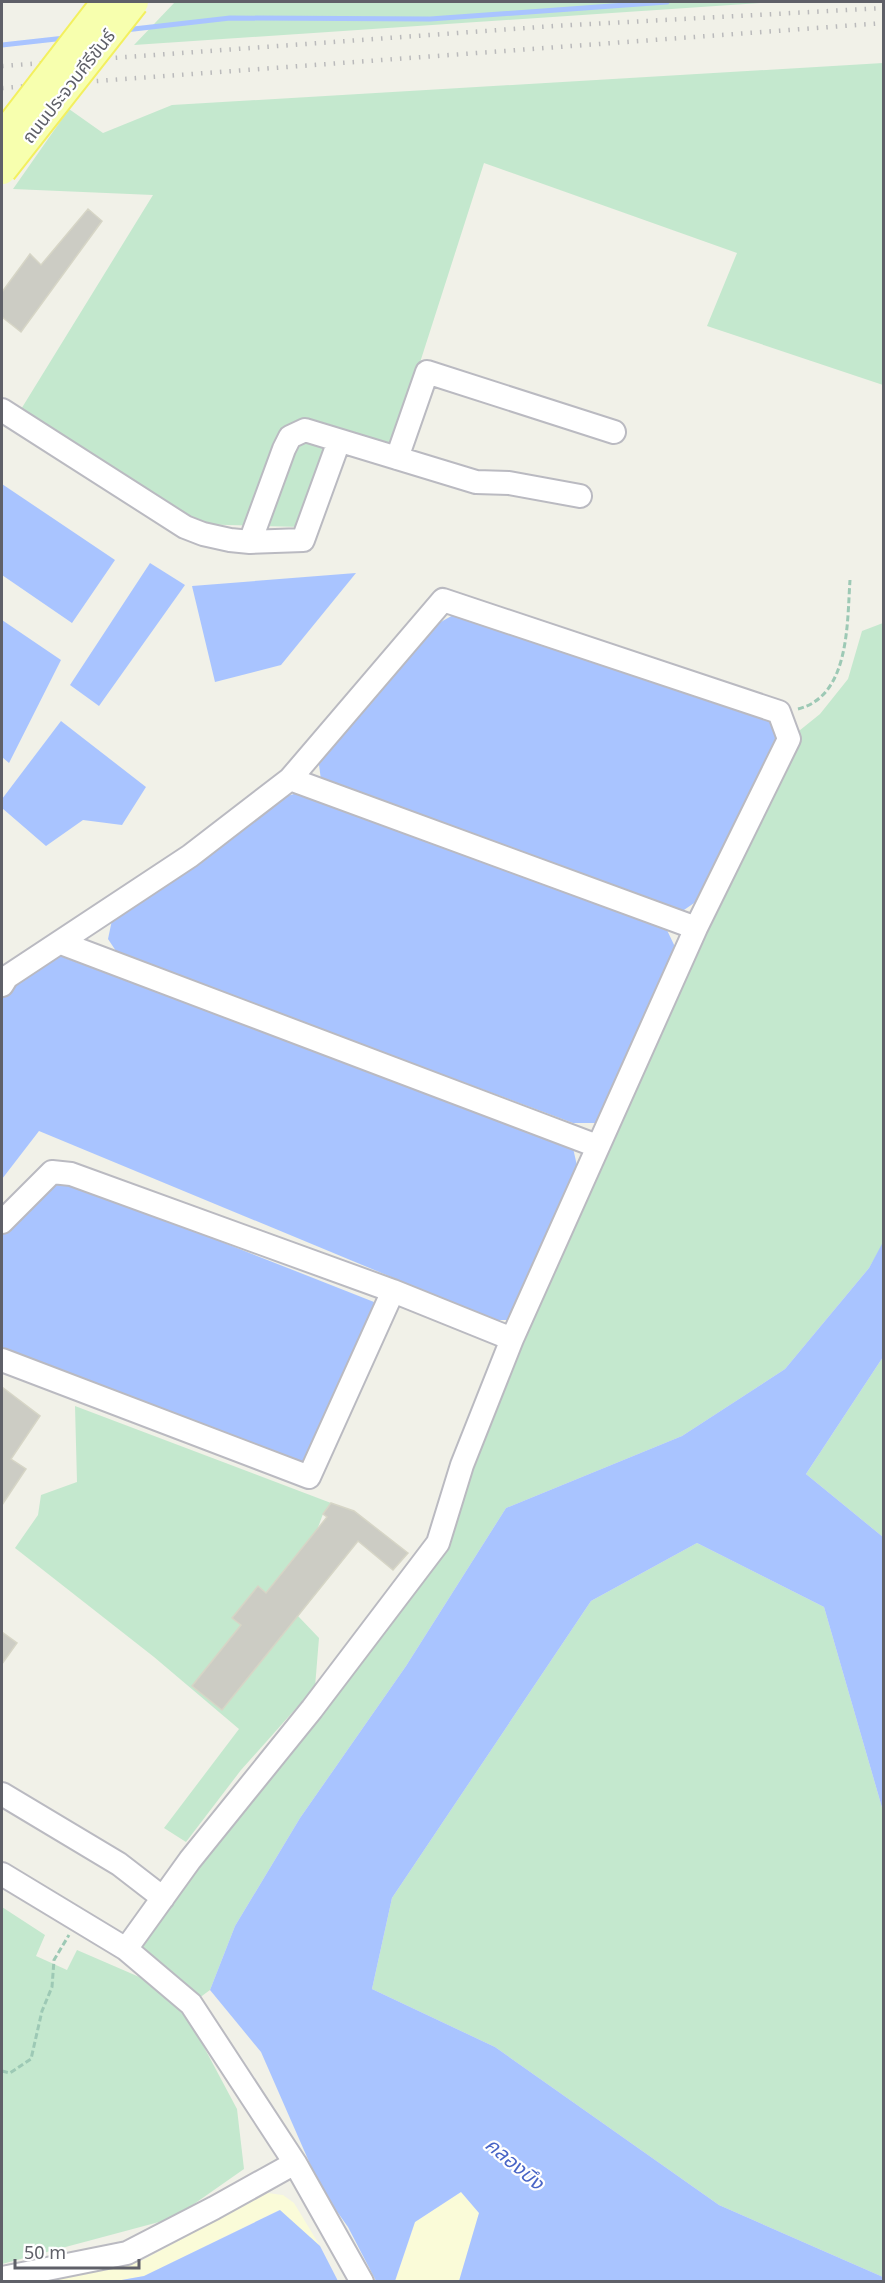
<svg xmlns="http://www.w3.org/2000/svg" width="885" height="2283" viewBox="0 0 885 2283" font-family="'Noto Sans','Noto Sans Thai',sans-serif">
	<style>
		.green { fill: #c4e8ce }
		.sand { fill: #fafbd8 }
		.water { fill: #a9c4ff }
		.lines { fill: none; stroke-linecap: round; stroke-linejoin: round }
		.stream { stroke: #a9c4ff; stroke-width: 5 }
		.building { fill: #ccccc4; stroke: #d6d5c6; stroke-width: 1.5 }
		.minor-casing { stroke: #babac1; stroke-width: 26 }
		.path { stroke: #9dc9b5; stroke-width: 3; stroke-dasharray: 6 3; stroke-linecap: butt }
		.minor { stroke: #fff; stroke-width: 22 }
		.rail { stroke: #bababb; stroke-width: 4.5; stroke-dasharray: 1.5 8; stroke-linecap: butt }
		.major-bridge-casing { stroke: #f3f05f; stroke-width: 32; stroke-linecap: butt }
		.major-bridge { stroke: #f7ffae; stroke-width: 28 }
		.labels { text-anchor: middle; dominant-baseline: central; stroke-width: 4.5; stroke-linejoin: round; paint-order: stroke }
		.street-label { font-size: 18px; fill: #5f6068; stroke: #fff }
		.water-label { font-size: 20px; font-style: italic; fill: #4965c6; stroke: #fff }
	</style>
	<rect width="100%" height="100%" fill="#f1f1e8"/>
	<path class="green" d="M 175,2 L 777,2 L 134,45 Z
		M 883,63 L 883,385 L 707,326 L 737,253 L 484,163 L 390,456 L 330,441 L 302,527 L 192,524 L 15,419 L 153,195 L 13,189 L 69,109 L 103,133 L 172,105 Z
		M 883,623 L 884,1242 L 869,1268 L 785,1369 L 682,1436 L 506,1508 L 406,1666 L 300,1818 L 235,1926 L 210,1990 L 191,2004 L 126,1949 L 438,1543 L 462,1464 L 789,739 L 820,714 L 848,679 L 862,631 Z
		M 883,1357 L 883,1537 L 806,1474 Z
		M 75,1406 L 331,1503 L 323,1514 L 317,1530 L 347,1555 L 298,1616 L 319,1638 L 315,1687 L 241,1770 L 186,1842 L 164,1828 L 239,1729 L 154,1657 L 15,1548 L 38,1515 L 41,1495 L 77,1482 Z
		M 697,1543 L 824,1607 L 883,1811 L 883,2277 L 719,2205 L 495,2047 L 372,1989 L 392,1898 L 591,1601 Z
		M 2,1907 L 45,1935 L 36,1956 L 67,1970 L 77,1950 L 144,1979 L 189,2019 L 237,2109 L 244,2169 L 174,2218 L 2,2264 Z"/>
	<path class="sand" d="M 461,2192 L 479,2213 L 459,2281 L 395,2282 L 415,2222 Z
		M 268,2193 L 283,2195 L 294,2203 L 320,2246 L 279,2210 L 144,2276 L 116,2281 L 39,2282 L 141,2261 Z"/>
	<path class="water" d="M 2,484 L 115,560 L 72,623 L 2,575 Z
		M 150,563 L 185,585 L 99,706 L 70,685 Z
		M 356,573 L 281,665 L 215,682 L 192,586 Z
		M 455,614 L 768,717 L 779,732 L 700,899 L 681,912 L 321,780 L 318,757 L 439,623 Z
		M 2,620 L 61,660 L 9,763 L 2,757 Z
		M 61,721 L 146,787 L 122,825 L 83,820 L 46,846 L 2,808 L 2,799 Z
		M 297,793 L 666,928 L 676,949 L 599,1123 L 573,1123 L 118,954 L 108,939 L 112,920 L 281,798 Z
		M 60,956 L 573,1148 L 578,1170 L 514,1320 L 495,1320 L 39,1131 L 2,1179 L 2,996 L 10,984 Z
		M 52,1182 L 70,1182 L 374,1302 L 372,1314 L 305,1464 L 2,1350 L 2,1232 Z
		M 883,1242 L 883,1357 L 806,1474 L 883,1537 L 883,1811 L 824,1607 L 697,1543 L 591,1601 L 392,1898 L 372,1989 L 495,2047 L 719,2205 L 883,2277 L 883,2281 L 459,2281 L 479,2213 L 461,2192 L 415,2222 L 395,2281 L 376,2281 L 348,2227 L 321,2189 L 261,2052 L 210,1990 L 235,1926 L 300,1818 L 406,1666 L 506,1508 L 682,1436 L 785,1369 L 869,1268 Z
		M 280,2210 L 320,2246 L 338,2281 L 116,2281 L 144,2276 Z"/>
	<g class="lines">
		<path class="stream" d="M 125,30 L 230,18 L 430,19 L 667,2
			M 2,45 L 65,38"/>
	</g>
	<path class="building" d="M 88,209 L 102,221 L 21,332 L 2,317 L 2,292 L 30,254 L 41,265 Z
		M 2,1387 L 40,1416 L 11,1459 L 26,1469 L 2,1505 Z
		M 331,1503 L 354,1511 L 408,1553 L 393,1570 L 358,1541 L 222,1710 L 192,1686 L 241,1625 L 232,1618 L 258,1586 L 266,1593 L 327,1517 L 323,1514 Z
		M 2,1632 L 17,1643 L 2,1664 Z"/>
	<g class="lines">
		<g class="minor-casing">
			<path id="minor" d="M 2,410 L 185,527 L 203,534 L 230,540 L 250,542 L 303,540 L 339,441
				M 397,458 L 427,372 L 614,432
				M 250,542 L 284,449 L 290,437 L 305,430 L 476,482 L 509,483 L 580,496
				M 290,779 L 696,928
				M 61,943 L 597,1146
				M 2,985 L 7,977 L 190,856 L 290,779 L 443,600 L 779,712 L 789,739 L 696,928 L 512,1339 L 462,1465 L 438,1543 L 312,1709 L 190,1860 L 126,1949
				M 2,1222 L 52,1172 L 71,1174 L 393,1291
				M 2,1360 L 309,1477 L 393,1291 L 512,1339
				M 2,1794 L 119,1864 L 163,1898
				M 2,1874 L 126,1949 L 191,2004 L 295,2163 L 362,2282
				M 2,2278 L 127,2253 L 214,2208 L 295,2163"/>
		</g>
		<path class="path" d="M 798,709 C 850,696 847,623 850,580
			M 2,2071 L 10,2073 L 31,2059 L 42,2011 L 52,1987 L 54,1960 L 69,1935"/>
		<use href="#minor" class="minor"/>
		<path class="rail" d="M 2,66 L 554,26 L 884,8
			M 2,88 L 884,23"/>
		<g class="major-bridge-casing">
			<path id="major-bridge" d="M 2,137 L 106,2
				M 2,170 L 134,2"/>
		</g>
		<use href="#major-bridge" class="major-bridge"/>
	</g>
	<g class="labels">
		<g class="street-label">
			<text transform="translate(68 86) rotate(-52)">ถนนประจวบคีรีขันธ์</text>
		</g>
		<g class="water-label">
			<text transform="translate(515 2163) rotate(40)">คลองบึง</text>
		</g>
	</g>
	<rect width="885" height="2283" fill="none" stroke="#5f6068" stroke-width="6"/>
	<path d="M15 2259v9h124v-9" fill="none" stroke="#5f6068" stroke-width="3"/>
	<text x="24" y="2259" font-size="18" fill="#5f6068" stroke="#ffffff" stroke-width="4.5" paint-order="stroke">50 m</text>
</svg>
